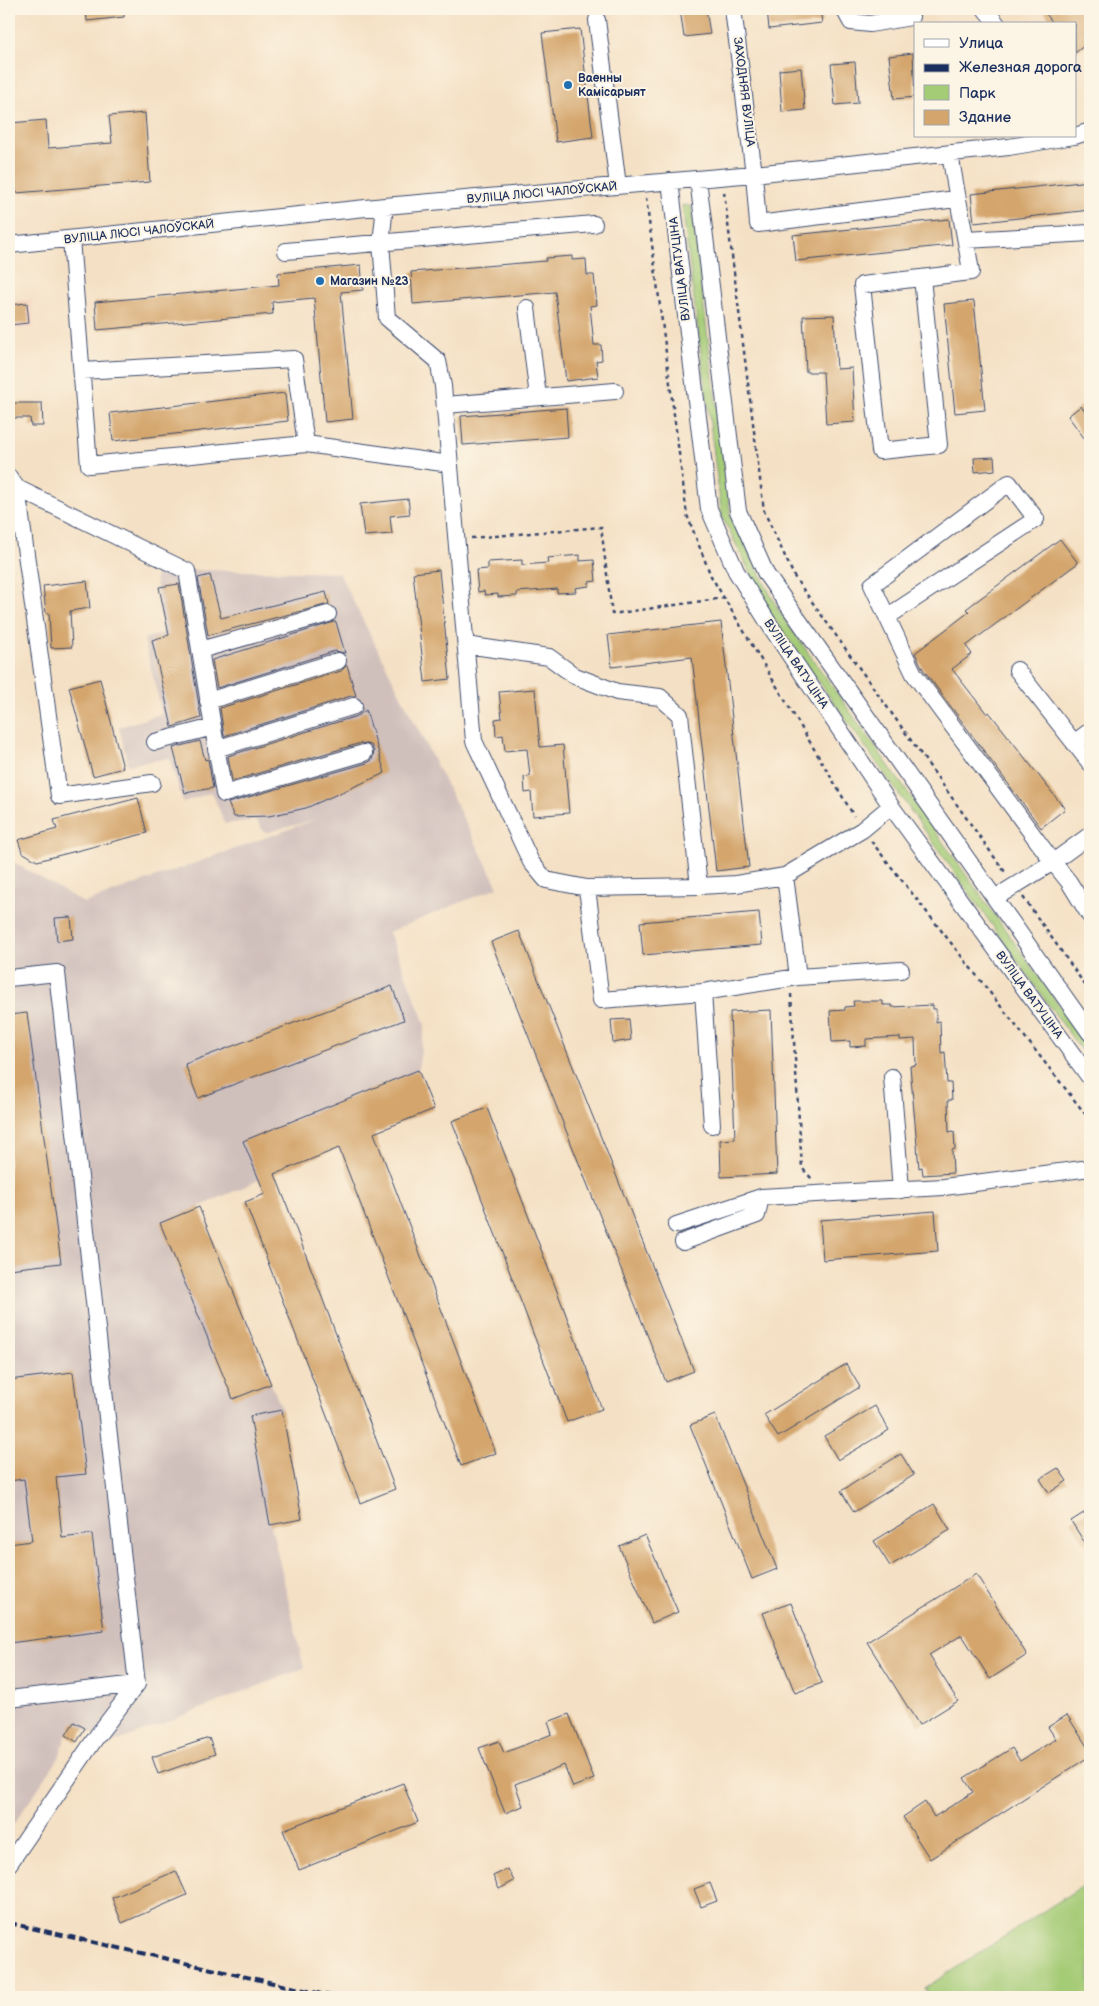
<svg xmlns="http://www.w3.org/2000/svg" width="1099" height="2006" viewBox="0 0 1099 2006" font-family="'Balsamiq Sans',sans-serif">
	<style>
		.built { fill: #f4d3c1 }
		.industrial { fill: #d0c0bc }
		.green { fill: #a4cb76; stroke: #607d6a }
		.building { fill: #d4a66d }
		.lines { fill: none; stroke-linecap: round; stroke-linejoin: round }
		.minor-casing { stroke: #3c4a6d; stroke-width: 18 }
		.path { stroke: #3c4a6d; stroke-width: 2.5; stroke-dasharray: 4 4; stroke-linecap: butt }
		.minor { stroke: #fff; stroke-width: 16 }
		.rail { stroke: #1b2f5e; stroke-width: 4; stroke-dasharray: 8 4; stroke-linecap: butt }
		.poi-dot { fill: #1f6fb2; stroke: #fcf5e5; stroke-width: 2 }
		.labels { text-anchor: middle; dominant-baseline: central; stroke-width: 4; stroke-linejoin: round; paint-order: stroke }
		.poi-label { font-size: 12px; font-weight: bold; fill: #1b2f5e; stroke: #fcf5e5; text-anchor: start }
		.street-label { font-size: 12px; fill: #1b2f5e; stroke: #fcf5e5 }
	</style>
	<rect width="100%" height="100%" fill="#fcf5e5"/>
	<filter id="ink" filterUnits="userSpaceOnUse"><feTurbulence type="fractalNoise" baseFrequency=".02" numOctaves="2"/><feDisplacementMap in="SourceGraphic" scale="10" xChannelSelector="R" yChannelSelector="G"/><feConvolveMatrix kernelMatrix="1 2 1 2 8 2 1 2 1" color-interpolation-filters="sRGB"/></filter>
	<filter id="wash" filterUnits="userSpaceOnUse"><feTurbulence type="fractalNoise" baseFrequency=".0096" numOctaves="4" result="noise"/><feDisplacementMap in="SourceGraphic" scale="20" xChannelSelector="R" yChannelSelector="G"/><feGaussianBlur stdDeviation="1.12" result="paint"/><feColorMatrix in="noise" values="0 0 0 0 0 0 0 0 0 0 0 0 0 0 0 0 0 1.4 0 .05"/><feComposite in="paint" operator="in"/></filter>
	<g filter="url(#wash)">
		<rect width="100%" height="100%" fill="#f4e0c4"/>
		<path class="built" d="M 32,299 L 34,328 L 9,330 L 9,301 Z"/>
		<path class="industrial" d="M 154,569 L 339,573 L 498,887 L 389,932 L 425,1024 L 418,1070 L 434,1109 L 259,1180 L 199,1207 L 282,1410 L 302,1519 L 271,1525 L 304,1668 L 111,1744 L 74,1722 L 66,1735 L 59,1758 L 9,1831 L 9,855 L 10,860 L 84,903 L 317,819 L 265,833 L 256,820 L 225,824 L 212,792 L 183,802 L 169,758 L 128,765 L 119,727 L 162,714 L 144,639 L 163,633 Z"/>
		<path class="green" d="M 682,205 L 691,206 L 731,518 L 780,613 L 1090,1049 L 1090,1063 L 773,617 L 722,517 Z
			M 1090,1881 L 1090,1997 L 930,1997 L 925,1988 Z"/>
		<g id="blocks">
			<path class="building" d="M 86,9 L 124,9 L 124,17 L 87,21 Z
				M 680,9 L 706,9 L 710,34 L 684,37 Z
				M 767,9 L 820,9 L 822,23 L 769,29 Z
				M 1042,9 L 1090,9 L 1090,41 L 1075,53 L 1075,24 L 1054,24 Z
				M 580,29 L 593,137 L 556,142 L 542,33 Z
				M 913,53 L 915,97 L 894,99 L 889,56 Z
				M 855,62 L 858,103 L 835,105 L 831,64 Z
				M 801,68 L 805,110 L 782,112 L 779,70 Z
				M 145,113 L 150,182 L 16,193 L 10,123 L 46,120 L 48,148 L 112,143 L 109,116 Z
				M 1090,181 L 1090,210 L 974,223 L 971,194 Z
				M 949,219 L 952,245 L 796,261 L 793,235 Z
				M 572,256 L 572,260 L 586,259 L 587,275 L 594,275 L 597,305 L 590,306 L 594,345 L 601,345 L 602,360 L 596,361 L 598,377 L 566,381 L 555,292 L 413,304 L 411,272 L 546,261 L 546,258 Z
				M 361,265 L 363,290 L 341,292 L 353,419 L 325,422 L 314,298 L 272,302 L 273,314 L 97,330 L 95,302 L 279,285 L 278,273 Z
				M 974,301 L 985,410 L 955,413 L 944,304 Z
				M 27,303 L 29,323 L 9,325 L 9,305 Z
				M 834,315 L 837,369 L 852,368 L 855,422 L 826,424 L 823,372 L 806,372 L 803,316 Z
				M 285,393 L 288,421 L 113,441 L 110,413 Z
				M 9,403 L 42,403 L 43,426 L 31,426 L 30,418 L 9,418 Z
				M 1081,406 L 1090,418 L 1090,446 L 1068,416 Z
				M 566,408 L 568,437 L 463,445 L 461,416 Z
				M 994,457 L 995,470 L 975,472 L 974,458 Z
				M 408,499 L 410,514 L 390,516 L 392,534 L 364,536 L 360,504 Z
				M 1060,539 L 1078,563 L 966,646 L 972,654 L 952,669 L 987,714 L 989,712 L 1065,809 L 1041,828 L 923,669 L 915,653 L 969,612 L 966,609 Z
				M 580,555 L 580,561 L 594,560 L 596,581 L 589,582 L 589,586 L 575,588 L 576,592 L 557,593 L 557,589 L 544,590 L 517,592 L 517,596 L 498,597 L 498,594 L 485,595 L 484,591 L 478,592 L 476,570 L 488,569 L 488,562 L 522,560 L 522,565 L 548,563 L 547,558 Z
				M 439,570 L 450,679 L 425,682 L 413,573 Z
				M 210,575 L 221,618 L 326,592 L 329,604 L 208,635 L 198,578 Z
				M 87,581 L 90,608 L 70,611 L 72,647 L 51,648 L 49,613 L 46,613 L 43,586 Z
				M 179,584 L 201,718 L 172,727 L 152,640 L 169,635 L 159,587 Z
				M 334,622 L 336,622 L 345,653 L 335,651 L 217,688 L 212,660 Z
				M 721,622 L 749,867 L 716,871 L 692,657 L 612,667 L 608,635 Z
				M 347,665 L 356,696 L 351,696 L 224,736 L 220,708 L 341,671 Z
				M 100,679 L 123,768 L 93,776 L 69,687 Z
				M 535,689 L 540,747 L 563,745 L 569,813 L 533,816 L 531,792 L 525,793 L 524,777 L 530,776 L 527,749 L 505,751 L 503,735 L 496,736 L 495,719 L 502,718 L 499,692 Z
				M 366,710 L 385,773 L 306,808 L 269,816 L 234,817 L 228,803 L 367,763 L 372,760 L 374,751 L 371,745 L 361,743 L 232,781 L 228,756 L 357,716 Z
				M 200,741 L 205,760 L 208,759 L 213,788 L 185,793 L 173,748 Z
				M 138,798 L 147,833 L 37,861 L 22,852 L 18,840 L 57,829 L 54,820 Z
				M 759,912 L 762,945 L 643,955 L 640,922 Z
				M 71,917 L 73,939 L 57,941 L 55,918 Z
				M 519,931 L 694,1371 L 666,1382 L 491,942 Z
				M 392,986 L 404,1020 L 198,1098 L 185,1064 Z
				M 853,1001 L 883,1001 L 883,1005 L 892,1005 L 892,1007 L 933,1005 L 933,1009 L 936,1009 L 936,1022 L 940,1021 L 941,1053 L 945,1052 L 947,1083 L 951,1083 L 952,1100 L 948,1100 L 949,1132 L 954,1131 L 955,1149 L 952,1150 L 953,1173 L 923,1175 L 922,1167 L 919,1168 L 910,1066 L 916,1065 L 915,1039 L 900,1040 L 900,1037 L 866,1039 L 866,1046 L 850,1047 L 850,1041 L 832,1042 L 830,1011 L 845,1010 L 845,1007 L 854,1006 Z
				M 771,1010 L 777,1174 L 721,1177 L 720,1140 L 735,1139 L 730,1012 Z
				M 27,1013 L 61,1263 L 9,1269 L 9,1015 Z
				M 629,1019 L 631,1040 L 613,1043 L 611,1020 Z
				M 418,1070 L 434,1109 L 374,1133 L 496,1453 L 461,1466 L 339,1148 L 275,1174 L 395,1489 L 360,1503 L 245,1202 L 265,1194 L 243,1141 Z
				M 487,1108 L 602,1409 L 567,1422 L 452,1121 Z
				M 199,1207 L 271,1384 L 233,1399 L 160,1223 Z
				M 935,1211 L 938,1251 L 823,1260 L 820,1220 Z
				M 846,1364 L 860,1387 L 778,1437 L 764,1415 Z
				M 73,1372 L 86,1474 L 56,1477 L 62,1538 L 92,1534 L 104,1631 L 9,1643 L 9,1544 L 32,1541 L 24,1479 L 9,1481 L 9,1380 Z
				M 875,1406 L 889,1430 L 838,1460 L 824,1436 Z
				M 282,1410 L 302,1519 L 270,1525 L 250,1416 Z
				M 715,1415 L 777,1569 L 752,1579 L 690,1425 Z
				M 901,1454 L 914,1475 L 854,1512 L 841,1491 Z
				M 1058,1468 L 1067,1481 L 1049,1493 L 1040,1479 Z
				M 934,1504 L 950,1530 L 890,1566 L 874,1541 Z
				M 1090,1509 L 1090,1551 L 1071,1521 Z
				M 645,1535 L 678,1612 L 652,1623 L 619,1546 Z
				M 976,1574 L 1027,1655 L 990,1679 L 962,1635 L 929,1655 L 958,1701 L 919,1725 L 867,1642 Z
				M 791,1603 L 822,1683 L 795,1693 L 763,1613 Z
				M 569,1714 L 594,1779 L 573,1787 L 564,1765 L 515,1784 L 523,1806 L 505,1813 L 479,1748 L 499,1741 L 504,1753 L 552,1734 L 548,1722 Z
				M 1067,1715 L 1090,1751 L 1090,1756 L 930,1859 L 903,1817 L 925,1802 L 934,1817 L 973,1792 L 964,1778 L 1012,1748 L 1020,1761 L 1056,1739 L 1048,1727 Z
				M 74,1722 L 85,1728 L 77,1742 L 66,1735 Z
				M 209,1738 L 215,1754 L 158,1774 L 152,1757 Z
				M 403,1783 L 418,1822 L 299,1870 L 283,1830 Z
				M 508,1869 L 514,1881 L 499,1889 L 493,1876 Z
				M 176,1871 L 187,1895 L 122,1923 L 112,1898 Z
				M 710,1883 L 717,1901 L 701,1907 L 694,1889 Z"/>
		</g>
	</g>
	<g filter="url(#ink)">
		<use href="#blocks" fill-opacity="0" stroke="#3c4a6d" stroke-width="1"/>
		<g class="lines">
			<g class="minor-casing">
				<path id="minor" d="M 733,9 L 754,174 L 758,224 L 956,199
					M 844,9 L 851,22 L 870,24 L 911,17
					M 985,9 L 997,24
					M 597,20 L 618,186
					M 1075,136 L 1090,131
					M 698,179 L 738,511 L 766,574 L 1090,1033
					M 670,181 L 709,509 L 736,571 L 771,627 L 891,806 L 1090,1078
					M 385,206 L 381,243 L 387,318 L 438,361 L 443,386 L 474,741 L 531,862 L 546,880 L 587,888 L 601,1000 L 703,992 L 798,977 L 901,970
					M 71,239 L 89,465 L 306,444
					M 966,240 L 1090,233
					M 9,245 L 385,206 L 754,174 L 1009,147 L 1074,136
					M 286,251 L 594,224
					M 922,278 L 939,445 L 880,451 L 862,285 L 971,272 C 965,232 956,193 950,153
					M 527,308 L 538,397
					M 82,371 L 294,359 L 306,444 L 450,464
					M 445,405 L 615,391
					M 9,477 L 17,488 L 187,571 L 224,794 L 364,753
					M 17,488 L 59,796 L 152,783
					M 887,617 L 1036,519 L 1009,483 L 872,585 L 914,674 L 1053,862 L 995,898
					M 466,645 L 549,657 L 575,676 L 617,692 L 660,697 L 680,715 L 699,886
					M 200,650 L 328,614
					M 1017,670 L 1090,763
					M 208,701 L 338,661
					M 155,742 L 213,727
					M 1074,743 L 1090,731
					M 216,749 L 354,706
					M 1090,835 L 1053,862 L 1069,882 L 1090,916
					M 785,876 L 798,977
					M 587,888 L 699,886 L 736,884 L 785,876 L 862,830 L 891,806
					M 9,978 L 57,973 L 137,1684 L 97,1736 L 9,1864
					M 703,992 L 712,1125
					M 892,1077 L 901,1190
					M 676,1225 L 761,1197 L 944,1187 L 1090,1168
					M 683,1242 L 757,1215 L 761,1197
					M 9,1699 L 137,1684"/>
			</g>
			<path class="path" d="M 724,192 L 764,511 L 795,578 L 1005,872
				M 646,198 L 687,515 L 711,576 L 854,816
				M 471,538 L 601,527 L 612,614 L 724,598
				M 871,841 L 1090,1120
				M 1023,897 L 1090,992
				M 791,994 L 802,1168 L 812,1179"/>
			<use href="#minor" class="minor"/>
			<path class="rail" d="M 9,1923 L 335,1997"/>
		</g>
	</g>
	<g class="poi-dot">
		<circle cx="568" cy="85" r="5"/>
		<circle cx="320" cy="281" r="5"/>
	</g>
	<g class="labels">
		<g class="poi-label">
			<text x="578" y="78">Ваенны<tspan x="578" dy="14">Камісарыят</tspan></text>
			<text x="330" y="281">Магазин №23</text>
		</g>
		<g class="street-label">
			<text transform="translate(744 92) rotate(83)">ЗАХОДНЯЯ ВУЛІЦА</text>
			<text transform="translate(542 193) rotate(-5)">ВУЛІЦА ЛЮСІ ЧАЛОЎСКАЙ</text>
			<text transform="translate(139 232) rotate(-6)">ВУЛІЦА ЛЮСІ ЧАЛОЎСКАЙ</text>
			<text transform="translate(680 269) rotate(-97)">ВУЛІЦА ВАТУЦІНА</text>
			<text transform="translate(796 664) rotate(56)">ВУЛІЦА ВАТУЦІНА</text>
			<text transform="translate(1029 995) rotate(54)">ВУЛІЦА ВАТУЦІНА</text>
		</g>
	</g>
	<rect width="1099" height="2006" fill="none" stroke="#fcf5e5" stroke-width="30"/>
	<rect x="914" y="22" width="162" height="115" fill="#fcf5e5" stroke="#a2a6af"/>
	<rect x="924" y="39" width="25" height="8" fill="#ffffff" stroke="#a2a6af"/>
	<text x="959" y="48" font-size="15" fill="#1b2f5e">Улица</text>
	<rect x="924" y="64" width="25" height="8" fill="#1b2f5e" stroke="#a2a6af"/>
	<text x="959" y="72" font-size="15" fill="#1b2f5e">Железная дорога</text>
	<rect x="924" y="85" width="25" height="15" fill="#a4cb76" stroke="#a2a6af"/>
	<text x="959" y="98" font-size="15" fill="#1b2f5e">Парк</text>
	<rect x="924" y="110" width="25" height="15" fill="#d4a66d" stroke="#a2a6af"/>
	<text x="959" y="122" font-size="15" fill="#1b2f5e">Здание</text>
</svg>
